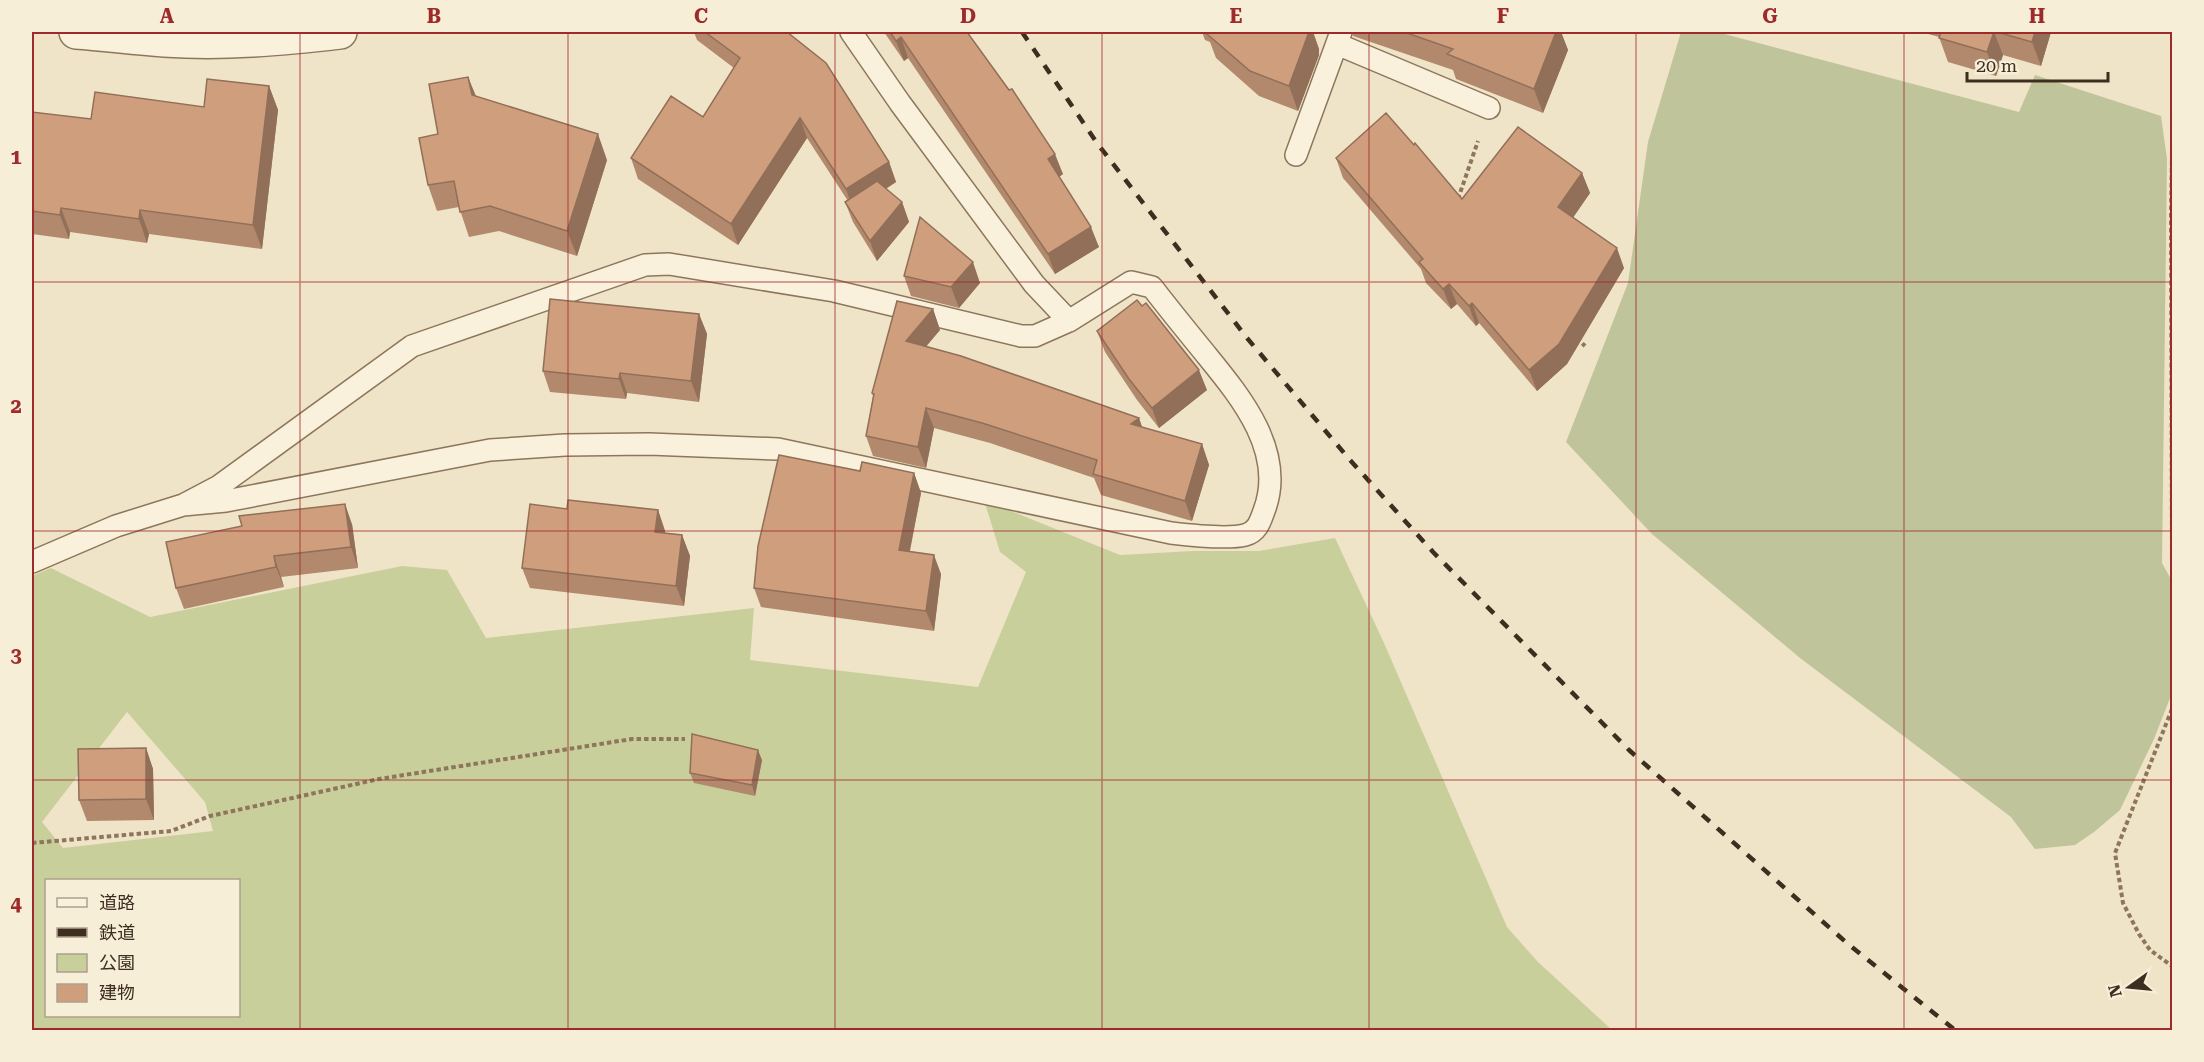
<svg xmlns="http://www.w3.org/2000/svg" width="2204" height="1062" viewBox="0 0 2204 1062" font-family="'Roboto Serif','Noto Sans JP',serif">
	<style>
		.green { fill: #c9cf9b; fill-rule: evenodd }
		.cemetery { fill: #bfc49a }
		.lines { fill: none; stroke-linecap: round; stroke-linejoin: round }
		.service-casing { stroke: #8d765c; stroke-width: 24 }
		.tertiary-casing { stroke: #8d765c; stroke-width: 36 }
		.path { stroke: #8d765c; stroke-width: 4; stroke-dasharray: 4.5 3; stroke-linecap: butt }
		.service { stroke: #faf1dc; stroke-width: 21 }
		.tertiary { stroke: #faf1dc; stroke-width: 33 }
		.rail { stroke: #3d2e20; stroke-width: 4.5; stroke-dasharray: 10 10; stroke-linecap: butt }
		.wall { fill: #b2896c }
		.shaded-wall { fill: #916f58 }
		.building { fill: #cf9f7d; stroke: #916f58; stroke-width: 1.5 }
		.grid { fill: none; stroke: #9e2a2b; stroke-width: 1.5; stroke-opacity: 0.55 }
		.neatline { fill: none; stroke: #9e2a2b; stroke-width: 2 }
		.grid-label { font-size: 20px; text-anchor: middle; font-weight: bold; fill: #9e2a2b }
	</style>
	<rect width="100%" height="100%" fill="#f0e4c8"/>
	<path class="green" d="M 984,500 L 1120,555 L 1193,551 L 1259,551 L 1335,538 L 1384,643 L 1507,927 L 1538,962 L 1612,1030 L 32,1030 L 32,576 L 51,568 L 150,617 L 402,566 L 447,570 L 486,638 L 754,608 L 750,660 L 978,687 L 1026,572 L 1000,552 ZM 127,712 L 205,802 L 213,831 L 63,848 L 42,822 ZM 46,880 L 238,880 L 238,1016 L 46,1016 Z"/>
	<path class="cemetery" d="M 1681,32 L 1717,32 L 2019,112 L 2035,75 L 2161,116 L 2167,159 L 2162,563 L 2172,581 L 2172,693 L 2154,739 L 2120,810 L 2094,832 L 2075,845 L 2035,849 L 2011,817 L 1800,658 L 1652,534 L 1566,442 L 1628,283 L 1648,142 Z"/>
	<g class="lines">
		<g class="service-casing">
			<path id="service" d="M 851,32 L 900,103 L 1034,284 L 1069,321
				M 1337,44 L 1489,108
				M 1296,155 L 1341,32
				M 32,562 L 116,526 L 183,505 L 219,486 L 412,346 L 645,265 L 669,264 L 834,291 L 1021,336 L 1035,336 L 1069,321 L 1131,282 L 1152,287 C 1169,309 1186,330 1204,352 C 1239,395 1287,451 1264,511 C 1260,522 1257,532 1245,535 C 1229,539 1188,535 1171,533 L 778,449 L 649,444 L 565,445 L 490,450 L 226,501 L 183,505"/>
		</g>
		<g class="tertiary-casing">
			<path id="tertiary" d="M 76,32 C 105,34 134,38 164,40 C 223,44 281,39 340,32"/>
		</g>
		<path class="path" d="M 2172,153 L 2171,216 L 2172,566
			M 1458,199 L 1478,141
			M 1577,338 L 1585,346
			M 2172,709 L 2115,853 L 2123,903 L 2139,934 L 2150,950 L 2172,966
			M 32,843 L 171,831 L 210,816 L 379,779 L 632,739 L 685,739"/>
		<use href="#service" class="service"/>
		<use href="#tertiary" class="tertiary"/>
		<path class="rail" d="M 1022,32 L 1097,143 L 1247,338 L 1350,460 L 1433,552 L 1629,750 L 1848,944 L 1955,1030"/>
	</g>
	<path class="wall" d="M 694,32 L 787,32 L 889,162 L 896,182 L 886,189 L 902,202 L 909,222 L 877,261 L 853,222 L 845,202 L 848,201 L 807,138 L 738,245 L 638,179 L 631,158 L 703,117 L 734,68 L 697,40 Z
		M 884,32 L 967,32 L 1063,174 L 1059,177 L 1099,247 L 1055,274 L 908,58 L 904,61 Z
		M 1202,32 L 1313,32 L 1319,49 L 1319,55 L 1298,111 L 1259,96 L 1216,58 L 1210,42 L 1205,40 Z
		M 1352,32 L 1561,32 L 1568,50 L 1543,113 L 1456,79 L 1453,70 L 1353,36 Z
		M 1921,32 L 2051,32 L 2041,66 L 2003,55 L 1996,76 L 1948,62 L 1939,37 Z
		M 468,77 L 476,96 L 607,160 L 577,256 L 499,231 L 469,237 L 459,207 L 437,211 L 428,185 L 438,134 Z
		M 269,86 L 278,110 L 262,249 L 149,234 L 147,243 L 70,232 L 69,239 L 32,234 L 32,112 L 91,119 L 204,107 Z
		M 1336,158 L 1462,199 L 1582,173 L 1590,193 L 1573,217 L 1624,268 L 1567,364 L 1537,391 L 1479,323 L 1476,326 L 1457,304 L 1451,309 L 1426,283 L 1421,269 L 1343,178 Z
		M 904,276 L 980,283 L 959,308 L 911,296 Z
		M 933,309 L 940,330 L 926,346 L 1139,418 L 1142,427 L 1202,444 L 1209,465 L 1192,521 L 1101,495 L 1094,478 L 990,443 L 934,428 L 926,468 L 873,456 L 866,436 L 873,396 L 872,393 Z
		M 699,314 L 707,334 L 699,402 L 627,393 L 626,399 L 550,392 L 543,371 Z
		M 1097,331 L 1207,390 L 1159,428 L 1137,400 L 1105,352 Z
		M 860,471 L 914,473 L 921,493 L 910,551 L 941,574 L 934,631 L 761,607 L 754,588 Z
		M 567,509 L 658,510 L 665,531 L 665,533 L 682,535 L 690,556 L 684,606 L 530,588 L 522,568 Z
		M 352,524 L 358,568 L 281,577 L 284,587 L 184,609 L 176,588 Z
		M 146,748 L 153,769 L 154,820 L 87,821 L 79,800 Z
		M 762,760 L 755,796 L 694,783 L 690,773 Z"/>
	<path class="shaded-wall" d="M 1309,32 L 1313,32 L 1319,49 L 1319,55 L 1298,111 L 1289,86 Z
		M 1556,32 L 1561,32 L 1568,50 L 1543,113 L 1534,89 Z
		M 1994,32 L 2003,55 L 1996,76 L 1987,52 Z
		M 2035,32 L 2051,32 L 2041,66 L 2032,42 Z
		M 901,37 L 908,58 L 904,61 L 896,41 Z
		M 468,77 L 478,102 L 472,95 Z
		M 269,86 L 278,110 L 262,249 L 253,225 Z
		M 800,118 L 807,138 L 738,245 L 731,224 Z
		M 598,134 L 607,160 L 577,256 L 567,231 Z
		M 1055,154 L 1063,174 L 1056,179 L 1048,159 Z
		M 889,162 L 896,182 L 853,209 L 846,189 Z
		M 1582,173 L 1590,193 L 1566,228 L 1558,207 Z
		M 902,202 L 909,222 L 877,261 L 870,241 Z
		M 61,208 L 70,232 L 69,239 L 60,215 Z
		M 140,210 L 149,234 L 147,243 L 139,219 Z
		M 1091,227 L 1099,247 L 1055,274 L 1048,254 Z
		M 1617,248 L 1624,268 L 1567,364 L 1537,391 L 1529,370 Z
		M 973,262 L 980,283 L 959,308 L 951,287 Z
		M 1449,284 L 1457,304 L 1451,309 L 1443,289 Z
		M 1472,303 L 1479,323 L 1476,326 L 1469,306 Z
		M 933,309 L 940,330 L 914,361 L 906,341 Z
		M 699,314 L 707,334 L 699,402 L 691,381 Z
		M 1199,370 L 1207,390 L 1159,428 L 1152,408 Z
		M 620,373 L 627,393 L 626,399 L 619,379 Z
		M 926,408 L 934,428 L 926,468 L 918,447 Z
		M 1139,418 L 1146,439 L 1131,424 Z
		M 1202,444 L 1209,465 L 1192,521 L 1185,501 Z
		M 914,473 L 921,493 L 906,569 L 899,550 Z
		M 345,504 L 352,524 L 358,568 L 351,547 Z
		M 658,510 L 665,531 L 663,553 L 655,532 Z
		M 682,535 L 690,556 L 684,606 L 676,586 Z
		M 934,555 L 941,574 L 934,631 L 926,611 Z
		M 274,556 L 281,577 L 284,587 L 276,567 Z
		M 146,748 L 153,769 L 154,820 L 146,799 Z
		M 758,750 L 762,760 L 755,796 L 752,785 Z"/>
	<path class="building" d="M 705,32 L 787,32 L 826,63 L 889,162 L 846,189 L 800,118 L 731,224 L 631,158 L 671,96 L 703,117 L 740,58 Z
		M 890,32 L 967,32 L 1009,90 L 1012,89 L 1055,154 L 1048,159 L 1091,227 L 1048,254 L 901,37 L 896,41 Z
		M 1207,32 L 1309,32 L 1289,86 L 1250,71 L 1207,34 Z
		M 1404,32 L 1556,32 L 1534,89 L 1447,54 L 1453,49 Z
		M 1941,32 L 1994,32 L 1987,52 L 1939,38 Z
		M 1997,32 L 2035,32 L 2032,42 Z
		M 468,77 L 472,95 L 598,134 L 567,231 L 490,206 L 460,212 L 454,181 L 428,185 L 419,138 L 438,134 L 429,84 Z
		M 207,79 L 269,86 L 253,225 L 140,210 L 139,219 L 61,208 L 60,215 L 32,211 L 32,112 L 91,119 L 95,92 L 204,107 Z
		M 1386,113 L 1414,145 L 1415,143 L 1462,199 L 1518,127 L 1582,173 L 1558,207 L 1617,248 L 1559,344 L 1529,370 L 1472,303 L 1469,306 L 1449,284 L 1443,289 L 1419,262 L 1423,259 L 1336,158 Z
		M 877,181 L 902,202 L 870,241 L 845,202 Z
		M 920,217 L 973,262 L 951,287 L 904,276 Z
		M 550,299 L 699,314 L 691,381 L 620,373 L 619,379 L 543,371 Z
		M 1137,300 L 1142,306 L 1146,303 L 1199,370 L 1152,408 L 1129,379 L 1097,331 Z
		M 897,301 L 933,309 L 906,341 L 961,356 L 1139,418 L 1131,424 L 1202,444 L 1185,501 L 1093,474 L 1097,460 L 982,423 L 926,408 L 918,447 L 866,436 L 874,394 L 872,393 Z
		M 779,455 L 860,471 L 862,462 L 914,473 L 899,550 L 934,555 L 926,611 L 754,588 L 758,546 Z
		M 568,500 L 658,510 L 655,532 L 682,535 L 676,586 L 522,568 L 530,504 L 567,509 Z
		M 345,504 L 351,547 L 274,556 L 276,567 L 176,588 L 166,542 L 242,526 L 239,516 Z
		M 692,734 L 758,750 L 752,785 L 690,773 Z
		M 146,748 L 146,799 L 79,800 L 78,749 Z"/>
	<path class="grid" d="M 300,32 L 300,1030M 568,32 L 568,1030M 835,32 L 835,1030M 1102,32 L 1102,1030M 1369,32 L 1369,1030M 1636,32 L 1636,1030M 1904,32 L 1904,1030M 32,282 L 2172,282M 32,531 L 2172,531M 32,780 L 2172,780"/>
	<rect width="2204" height="1062" fill="none" stroke="#f7eed8" stroke-width="66"/>
	<rect x="45" y="879" width="195" height="138" fill="#f7eed8" stroke="#ada18e" stroke-width="1.5"/>
	<rect x="57" y="898" width="30" height="9" fill="#faf1dc" stroke="#ada18e" stroke-width="1.5"/>
	<text x="99" y="909" font-size="18" fill="#3d2e20">道路</text>
	<rect x="57" y="928" width="30" height="9" fill="#3d2e20" stroke="#ada18e" stroke-width="1.5"/>
	<text x="99" y="939" font-size="18" fill="#3d2e20">鉄道</text>
	<rect x="57" y="954" width="30" height="18" fill="#c9cf9b" stroke="#ada18e" stroke-width="1.5"/>
	<text x="99" y="969" font-size="18" fill="#3d2e20">公園</text>
	<rect x="57" y="984" width="30" height="18" fill="#cf9f7d" stroke="#ada18e" stroke-width="1.5"/>
	<text x="99" y="999" font-size="18" fill="#3d2e20">建物</text>
	<g transform="translate(2129 987) rotate(255)" stroke="#f7eed8" stroke-width="4.5" paint-order="stroke">
	<path d="M0-4.5L10 22L0 15L-10 22Z" fill="#3d2e20"/>
	<text y="-9" font-size="16" font-weight="bold" text-anchor="middle" fill="#3d2e20">N</text>
	</g>
	<path d="M1967 72v9h141v-9" fill="none" stroke="#3d2e20" stroke-width="3"/>
	<text x="1976" y="72" font-size="18" fill="#3d2e20" stroke="#f7eed8" stroke-width="4.5" paint-order="stroke">20 m</text>
	<rect x="33" y="33" width="2138" height="996" class="neatline"/>
	<g class="grid-label">
		<text x="167" y="23">A</text>
		<text x="434" y="23">B</text>
		<text x="701" y="23">C</text>
		<text x="968" y="23">D</text>
		<text x="1236" y="23">E</text>
		<text x="1503" y="23">F</text>
		<text x="1770" y="23">G</text>
		<text x="2037" y="23">H</text>
		<text x="16" y="164">1</text>
		<text x="16" y="413">2</text>
		<text x="16" y="662">3</text>
		<text x="16" y="911">4</text>
	</g>
</svg>
